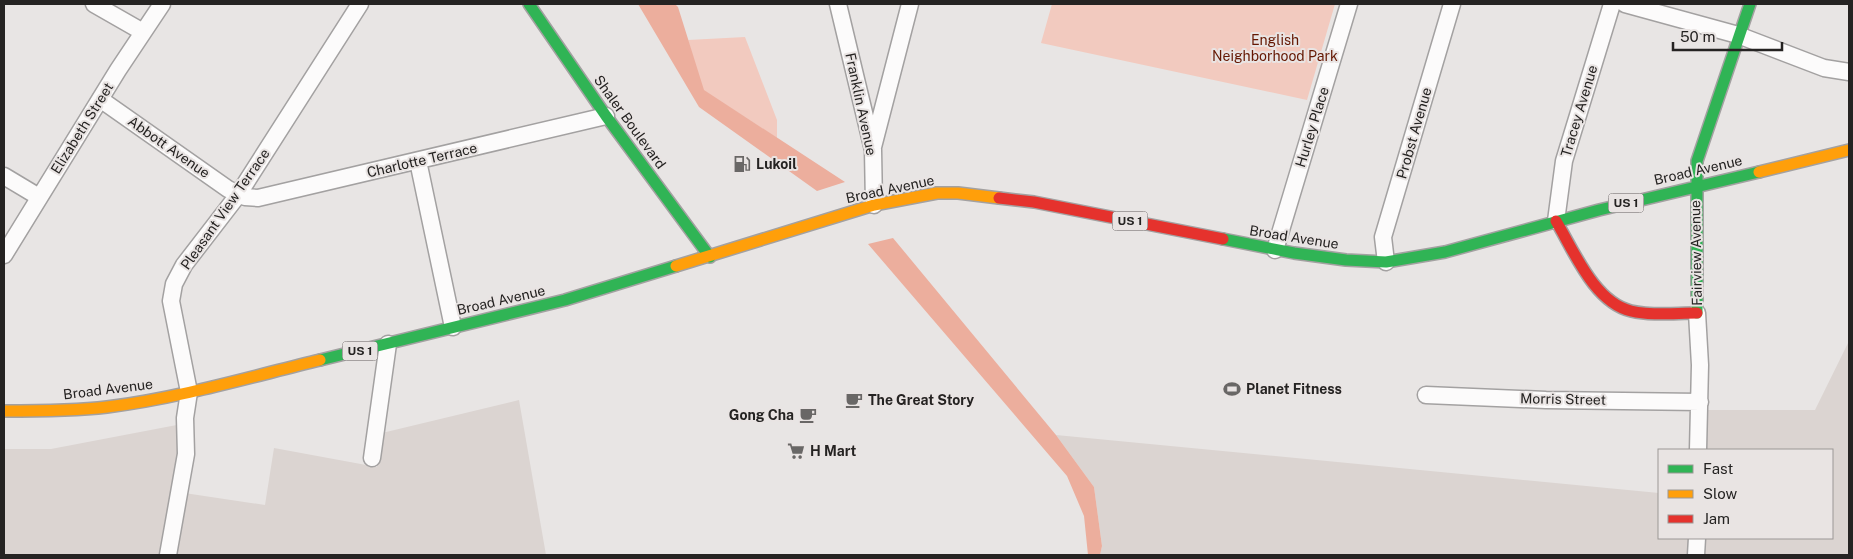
<svg xmlns="http://www.w3.org/2000/svg" width="1853" height="559" viewBox="0 0 1853 559" font-family="'Public Sans',sans-serif">
	<style>
		.built { fill: #dbd4d1 }
		.green { fill: #f2cabf }
		.water { fill: #ecae9d }
		.lines { fill: none; stroke-linecap: round; stroke-linejoin: round }
		.street-casing { stroke: #a3a1a1; stroke-width: 19 }
		.fast-casing { stroke: #a3a1a1; stroke-width: 14 }
		.slow-casing { stroke: #a3a1a1; stroke-width: 14 }
		.jam-casing { stroke: #a3a1a1; stroke-width: 14 }
		.street { stroke: #fcfbfb; stroke-width: 16 }
		.fast { stroke: #30b455; stroke-width: 11 }
		.slow { stroke: #ff9f0a; stroke-width: 11 }
		.jam { stroke: #e5322d; stroke-width: 11 }
		.labels { text-anchor: middle; dominant-baseline: central; stroke-width: 4; stroke-linejoin: round; paint-order: stroke }
		.shield { fill: #e9e4e3; stroke: #605d5c; stroke-width: 1 }
		.shield-label { font-size: 12px; font-weight: bold; fill: #252322 }
		.park-label { font-size: 14px; fill: #651702; stroke: #e9e4e3 }
		.street-label { font-size: 14px; fill: #252322; stroke: #e9e4e3 }
		.poi-label { font-size: 14px; font-weight: bold; fill: #252322; stroke: #e9e4e3; text-anchor: start }
	</style>
	<rect width="100%" height="100%" fill="#e8e5e4"/>
	<path class="built" d="M 1849,341 L 1849,555 L 1100,555 L 1102,546 L 1094,487 L 1056,435 L 1659,493 L 1659,538 L 1832,538 L 1832,450 L 1699,450 L 1700,410 L 1815,410 Z
		M 519,400 L 546,555 L 4,555 L 4,449 L 51,449 L 182,424 L 171,491 L 265,505 L 274,448 L 377,467 L 382,433 Z"/>
	<path class="green" d="M 1052,4 L 1335,4 L 1307,100 L 1041,43 Z
		M 745,37 L 777,120 L 777,138 L 703,90 L 688,40 Z"/>
	<path class="water" d="M 638,4 L 675,4 L 678,7 L 704,90 L 845,182 L 817,191 L 699,107 Z
		M 893,238 L 1056,435 L 1094,487 L 1102,546 L 1100,555 L 1088,555 L 1084,516 L 1067,476 L 868,244 Z"/>
	<g class="lines">
		<g class="street-casing">
			<path id="street" d="M 94,4 L 143,32
				M 838,4 L 873,150 L 874,205
				M 1625,4 L 1738,35 L 1824,68 L 1849,72
				M 100,99 L 228,189 L 245,197 L 258,198 L 606,116
				M 873,147 L 910,4
				M 418,161 L 453,327
				M 4,176 L 39,197
				M 1556,221 L 1564,161 L 1612,4
				M 1275,250 L 1349,4
				M 4,255 L 118,70 L 162,4
				M 1386,262 L 1383,237 L 1452,4
				M 1697,313 L 1700,365 L 1698,450
				M 1426,395 L 1546,400 L 1700,402
				M 372,458 L 388,344
				M 168,555 L 186,454 L 185,418 L 189,392 L 171,301 L 174,284 L 184,265 L 238,195 L 360,4
				M 1696,555 L 1697,538"/>
		</g>
		<g class="fast-casing">
			<path id="fast" d="M 529,4 L 606,116 L 710,257
				M 1223,239 L 1294,253 L 1346,260 L 1386,262 L 1445,252 L 1599,210 L 1759,172
				M 1697,313 L 1697,161 L 1750,4
				M 320,360 L 565,300 L 676,266"/>
		</g>
		<g class="slow-casing">
			<path id="slow" d="M 1759,172 L 1849,150
				M 676,266 L 874,205 L 937,193 L 958,193 L 999,198
				M 4,411 C 39,411 73,411 107,407 C 179,398 250,377 320,360"/>
		</g>
		<g class="jam-casing">
			<path id="jam" d="M 999,198 L 1034,202 L 1223,239
				M 1556,221 C 1574,251 1594,302 1631,311 C 1652,316 1675,313 1697,313"/>
		</g>
		<use href="#street" class="street"/>
		<use href="#fast" class="fast"/>
		<use href="#slow" class="slow"/>
		<use href="#jam" class="jam"/>
	</g>
	<defs>
		<g id="fuel-bare" transform="scale(1.35)"><path d="M-5.5-6h7V0h2V4h1.3V-2.5L3-4.5l.8-.8L6-3V5H2.5V1h-1V6h-7ZM-4.2-4.7v3.2H.2V-4.7Z" fill="#696766" stroke="#e9e4e3" stroke-width="2.5" paint-order="stroke"/></g>
		<g id="stadium-bare" transform="scale(1.35)"><path d="M0-5a6.5 5 0 1 0 0 10a6.5 5 0 1 0 0-10ZM-3.5-1.8h7v3.6h-7Z" fill="#696766" stroke="#e9e4e3" stroke-width="2.5" paint-order="stroke"/></g>
		<g id="cafe-bare" transform="scale(1.35)"><path d="M-5.5-4.5H6V0H3Q3 3.5 0 3.5H-2.5Q-5.5 3.5-5.5 0ZM3-3.2v2h1.7v-2ZM-6 4.5H4V6H-6Z" fill="#696766" stroke="#e9e4e3" stroke-width="2.5" paint-order="stroke"/></g>
		<g id="supermarket-bare" transform="scale(1.35)"><path d="M-6-5.5h2.5l.6 2H6L4.5 2H-2.5L-4.4-4H-6ZM-1.5 3.2a1.3 1.3 0 1 0 .1 0ZM3 3.2a1.3 1.3 0 1 0 .1 0Z" fill="#696766" stroke="#e9e4e3" stroke-width="2.5" paint-order="stroke"/></g>
	</defs>
	<g fill-rule="evenodd">
		<use href="#fuel-bare" x="742" y="164"/>
		<use href="#stadium-bare" x="1232" y="389"/>
		<use href="#cafe-bare" x="854" y="400"/>
		<use href="#cafe-bare" x="808" y="415"/>
		<use href="#supermarket-bare" x="796" y="451"/>
	</g>
	<g class="labels">
		<g class="shield">
			<rect x="1608.5" y="193.5" width="35" height="19" rx="4"/>
			<rect x="1112.5" y="211.5" width="35" height="19" rx="4"/>
			<rect x="342.5" y="341.5" width="35" height="19" rx="4"/>
		</g>
		<g class="shield-label">
			<text x="1626" y="203">US 1</text>
			<text x="1130" y="221">US 1</text>
			<text x="360" y="351">US 1</text>
		</g>
		<g class="park-label">
			<text x="1275" y="40">English<tspan x="1275" dy="16">Neighborhood Park</tspan></text>
		</g>
		<g class="street-label">
			<text transform="translate(861 104) rotate(78)">Franklin Avenue</text>
			<text transform="translate(1579 111) rotate(-73)">Tracey Avenue</text>
			<text transform="translate(630 122) rotate(54)">Shaler Boulevard</text>
			<text transform="translate(1312 127) rotate(-73)">Hurley Place</text>
			<text transform="translate(82 128) rotate(-58)">Elizabeth Street</text>
			<text transform="translate(1414 133) rotate(-74)">Probst Avenue</text>
			<text transform="translate(169 147) rotate(35)">Abbott Avenue</text>
			<text transform="translate(422 160) rotate(-13)">Charlotte Terrace</text>
			<text transform="translate(1698 170) rotate(-13)">Broad Avenue</text>
			<text transform="translate(890 189) rotate(-12)">Broad Avenue</text>
			<text transform="translate(225 209) rotate(-55)">Pleasant View Terrace</text>
			<text transform="translate(1294 237) rotate(9)">Broad Avenue</text>
			<text transform="translate(1696 253) rotate(-91)">Fairview Avenue</text>
			<text transform="translate(501 300) rotate(-13)">Broad Avenue</text>
			<text transform="translate(108 389) rotate(-7)">Broad Avenue</text>
			<text transform="translate(1563 399) rotate(1)">Morris Street</text>
		</g>
		<g class="poi-label">
			<text x="756" y="164">Lukoil</text>
			<text x="1246" y="389">Planet Fitness</text>
			<text x="868" y="400">The Great Story</text>
			<text x="794" y="415" text-anchor="end">Gong Cha</text>
			<text x="810" y="451">H Mart</text>
		</g>
	</g>
	<rect width="1853" height="559" fill="none" stroke="#252322" stroke-width="10"/>
	<rect x="1658" y="449" width="175" height="90" fill="#e9e4e3" stroke="#9b9796"/>
	<rect x="1668" y="465" width="25" height="8" fill="#30b455" stroke="#9b9796"/>
	<text x="1703" y="474" font-size="15" fill="#252322">Fast</text>
	<rect x="1668" y="490" width="25" height="8" fill="#ff9f0a" stroke="#9b9796"/>
	<text x="1703" y="499" font-size="15" fill="#252322">Slow</text>
	<rect x="1668" y="515" width="25" height="8" fill="#e5322d" stroke="#9b9796"/>
	<text x="1703" y="524" font-size="15" fill="#252322">Jam</text>
	<path d="M1673 42v8h109v-8" fill="none" stroke="#252322" stroke-width="2.5"/>
	<text x="1680" y="42" font-size="15" fill="#252322" stroke="#e9e4e3" stroke-width="4" paint-order="stroke">50 m</text>
</svg>
